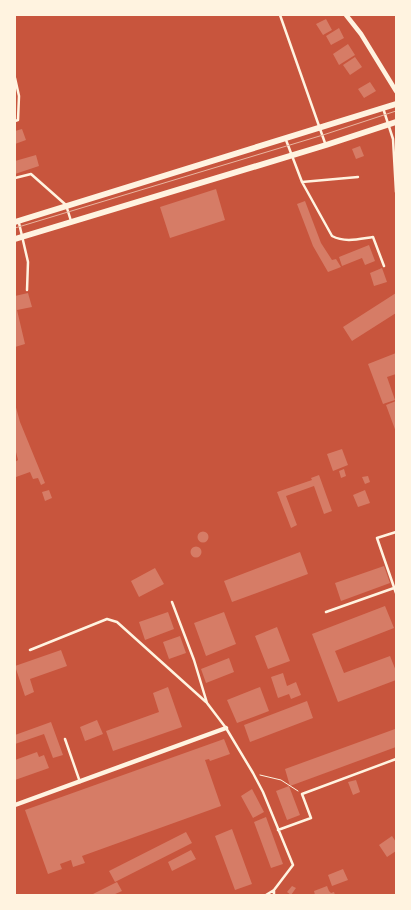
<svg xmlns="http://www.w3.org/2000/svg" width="411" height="910" viewBox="0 0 411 910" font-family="'Work Sans',sans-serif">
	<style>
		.building { fill: #d67c66 }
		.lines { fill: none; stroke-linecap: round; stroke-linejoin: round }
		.path { stroke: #fff3e0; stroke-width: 1 }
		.service { stroke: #fff3e0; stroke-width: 2.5 }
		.minor { stroke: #fff3e0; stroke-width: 4.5 }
		.secondary { stroke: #fff3e0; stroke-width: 6 }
		.tram { stroke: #e9b49f; stroke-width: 1 }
	</style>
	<rect width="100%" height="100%" fill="#c8553d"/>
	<path class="building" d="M 326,19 L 332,30 L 323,35 L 316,24 Z
		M 339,28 L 344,38 L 331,45 L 326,36 Z
		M 348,44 L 355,55 L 339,65 L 333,54 Z
		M 355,57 L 362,67 L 350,75 L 343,65 Z
		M 370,82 L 376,91 L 364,98 L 358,89 Z
		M 22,129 L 26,140 L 15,144 L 15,131 Z
		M 360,146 L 364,156 L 356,159 L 352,149 Z
		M 36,155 L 39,166 L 15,174 L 15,161 Z
		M 216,189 L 225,220 L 170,238 L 160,207 Z
		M 305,201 L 321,243 L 332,260 L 336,259 L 341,267 L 328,272 L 313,246 L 297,204 Z
		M 369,245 L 375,261 L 365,265 L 362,258 L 342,266 L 339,257 Z
		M 382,268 L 387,282 L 374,286 L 370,273 Z
		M 28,293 L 32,307 L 17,310 L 25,344 L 15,347 L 15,296 Z
		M 396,293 L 396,313 L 352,341 L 343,327 Z
		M 396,353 L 396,374 L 387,377 L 395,400 L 383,404 L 368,364 Z
		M 396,401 L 396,432 L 386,405 Z
		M 15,404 L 20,422 L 45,483 L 41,485 L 38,478 L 33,479 L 30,472 L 16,477 L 15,475 L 15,462 L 18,460 L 15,448 Z
		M 342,449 L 348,465 L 333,471 L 327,454 Z
		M 344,469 L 346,476 L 341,478 L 339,471 Z
		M 319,475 L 332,511 L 324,514 L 314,486 L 286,496 L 297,525 L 291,528 L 277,492 L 312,480 L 311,478 Z
		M 368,476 L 370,482 L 365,484 L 362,477 Z
		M 49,490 L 52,498 L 45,501 L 42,492 Z
		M 365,490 L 370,503 L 358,507 L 353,495 Z
		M197.5 537a5.5 5.5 0 1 1 11 0a5.5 5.5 0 1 1-11 0Z
		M190.5 552a5.5 5.5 0 1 1 11 0a5.5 5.5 0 1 1-11 0Z
		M 300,552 L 308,574 L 232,602 L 224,581 Z
		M 384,566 L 390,583 L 341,601 L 335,583 Z
		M 155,568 L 164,584 L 139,597 L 131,581 Z
		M 385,606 L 394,628 L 335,651 L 344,673 L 390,656 L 396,671 L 396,680 L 338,702 L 312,634 Z
		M 168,612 L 174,629 L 145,640 L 139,622 Z
		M 224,612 L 236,644 L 206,656 L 194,623 Z
		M 277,627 L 290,661 L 268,669 L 255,636 Z
		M 180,636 L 186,653 L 169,659 L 163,642 Z
		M 61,650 L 67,666 L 30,679 L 34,692 L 25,696 L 15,666 Z
		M 229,658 L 234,672 L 206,683 L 201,669 Z
		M 283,673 L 287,686 L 296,682 L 301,695 L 291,699 L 289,694 L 278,698 L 271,677 Z
		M 168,687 L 182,727 L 113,751 L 106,731 L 159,712 L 153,693 Z
		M 260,687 L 269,711 L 237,723 L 227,700 Z
		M 307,701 L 313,718 L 250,742 L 244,725 Z
		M 97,720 L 103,734 L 85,741 L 80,727 Z
		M 51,722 L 63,755 L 53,758 L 44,734 L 15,744 L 15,735 Z
		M 395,729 L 396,747 L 290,786 L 285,769 Z
		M 224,739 L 230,754 L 210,761 L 209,759 L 205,760 L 221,806 L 82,856 L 85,863 L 73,867 L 71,860 L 60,864 L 62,869 L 48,874 L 25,810 Z
		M 37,752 L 39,757 L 44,755 L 49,768 L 15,780 L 15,760 Z
		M 356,780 L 360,792 L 353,795 L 348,782 Z
		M 289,786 L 300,815 L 287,820 L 276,791 Z
		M 252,789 L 264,812 L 253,818 L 241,796 Z
		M 266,817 L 283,864 L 271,868 L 254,822 Z
		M 232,829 L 252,884 L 235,890 L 215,836 Z
		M 186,832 L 192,843 L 115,882 L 109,871 Z
		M 392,836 L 396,842 L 396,851 L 387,857 L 379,845 Z
		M 191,850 L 196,859 L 172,871 L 168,862 Z
		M 343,869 L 348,880 L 332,886 L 328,875 Z
		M 117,882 L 122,891 L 113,895 L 91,895 Z
		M 292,886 L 296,888 L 291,895 L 287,892 Z
		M 327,886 L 329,891 L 331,893 L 334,892 L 335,895 L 315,895 L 314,891 Z"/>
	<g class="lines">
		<path class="path" d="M 260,775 L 281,780 L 298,791"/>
		<path class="service" d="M 280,15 L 325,143
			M 15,78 L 19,96 L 18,120 L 15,121
			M 383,108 L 393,139 L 396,192
			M 286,140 L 302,182 L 358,177
			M 15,178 L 31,174 L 66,205 L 71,221
			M 302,182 L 332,236 C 345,243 359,239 373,237 L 384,266
			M 19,223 L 28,262 L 27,290
			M 396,532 L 377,538 L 396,593
			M 172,602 L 194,660 L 207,703 L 226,728 L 253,773 L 263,792 L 293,865 L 274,890 L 266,895
			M 326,612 L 394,588
			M 30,650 L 107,619 L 117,622 L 206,702
			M 65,739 L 80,782
			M 278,830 L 311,818 L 302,794 L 396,759
			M 274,895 L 274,890"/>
		<path class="minor" d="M 346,15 L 361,34 L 396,91
			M 15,805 L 226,728"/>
		<path class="secondary" d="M 15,222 L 396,104
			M 15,239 L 326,145 L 396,122"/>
		<path class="tram" d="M 15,228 L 323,135 L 396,111"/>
	</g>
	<rect width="411" height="910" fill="none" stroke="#fff3e0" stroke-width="32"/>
</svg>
